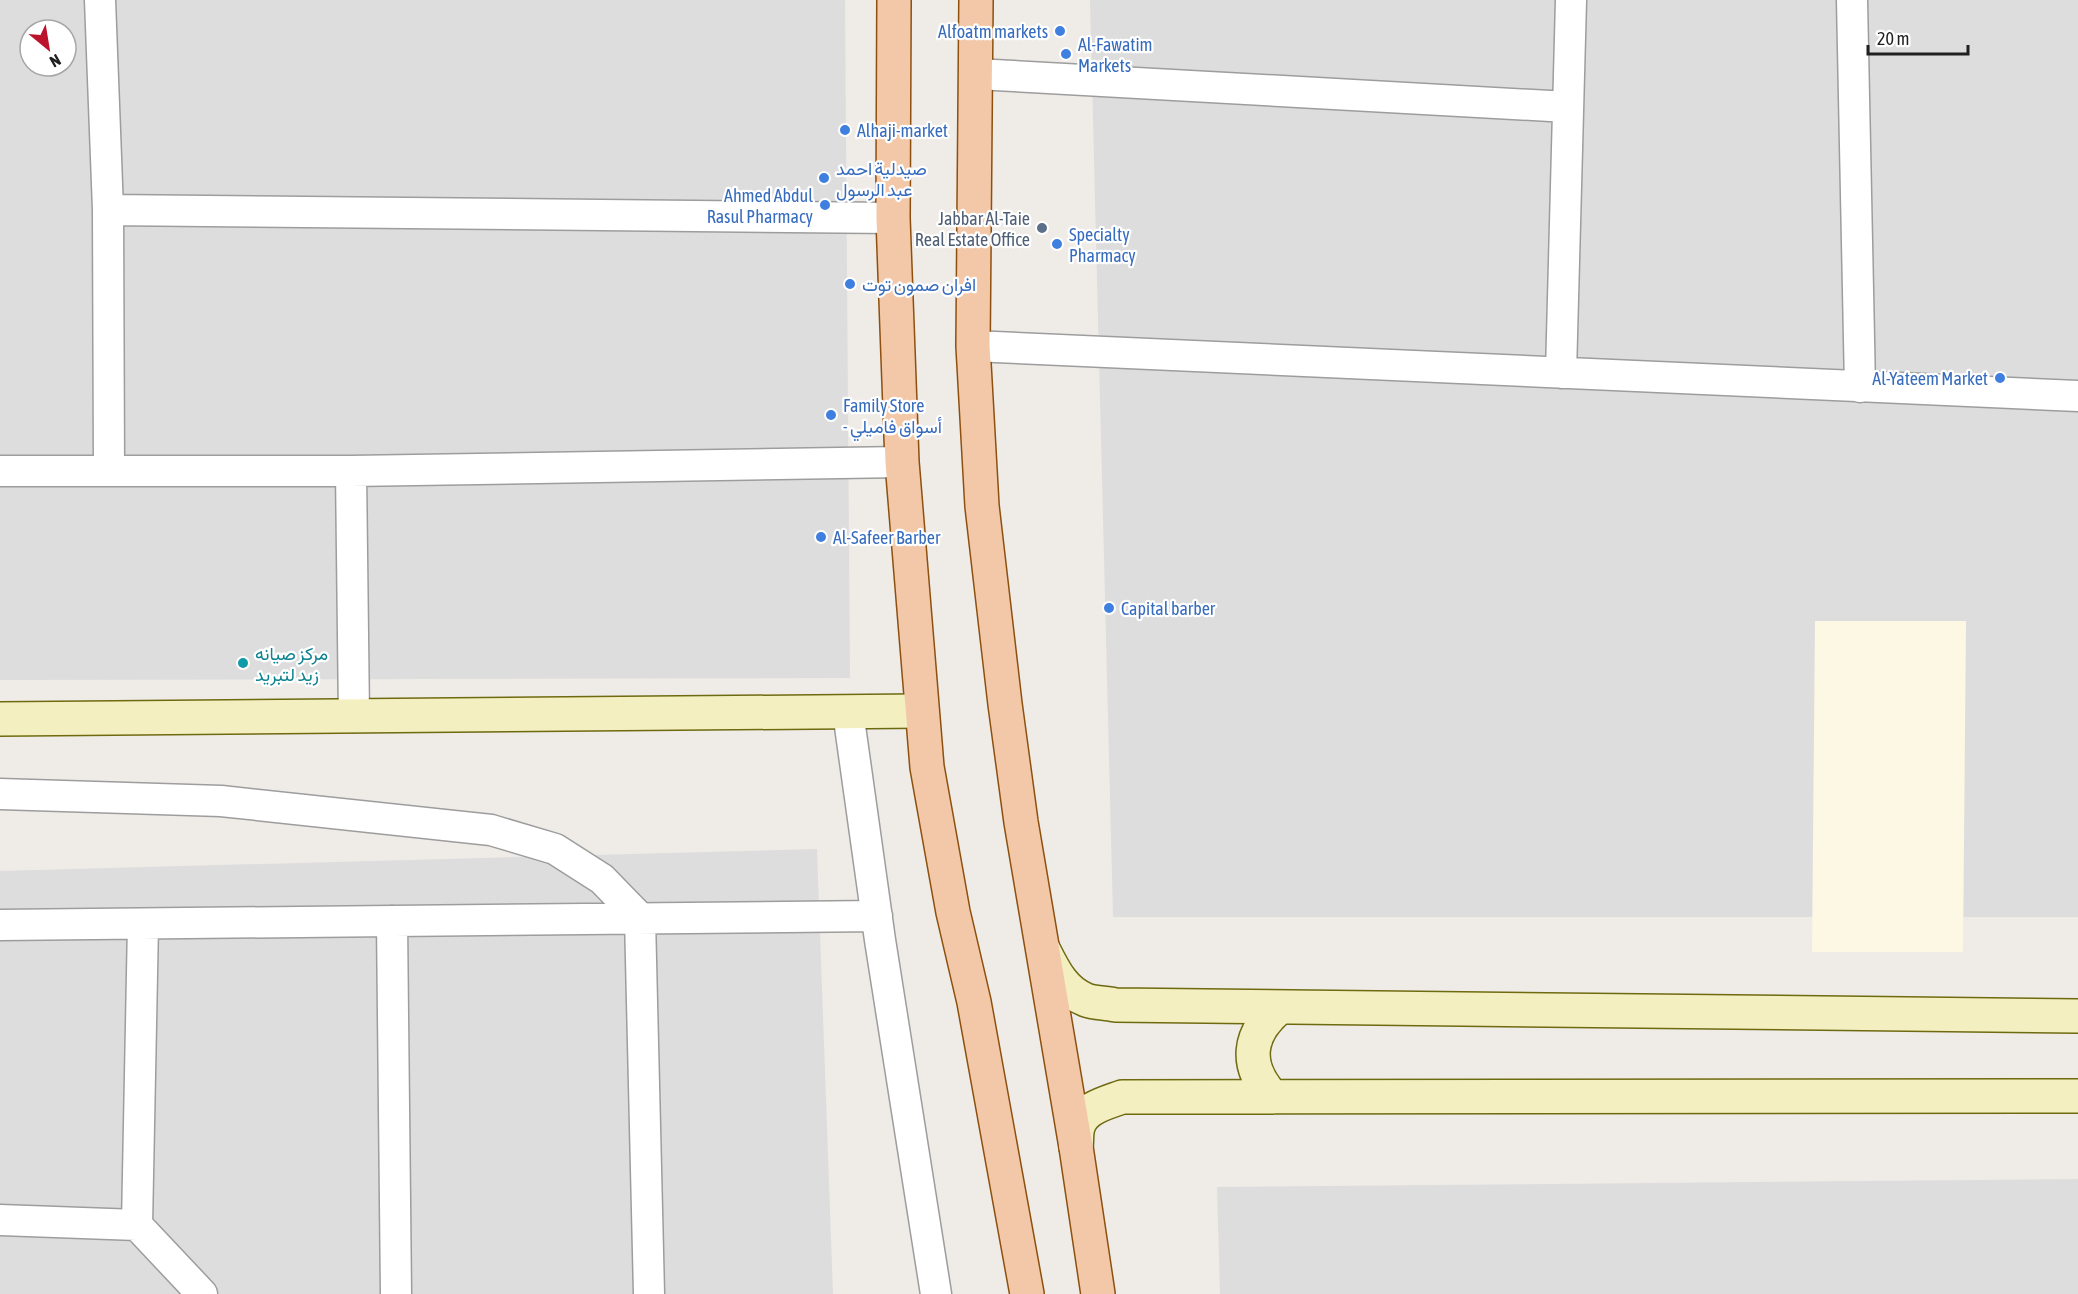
<svg xmlns="http://www.w3.org/2000/svg" width="2078" height="1294" viewBox="0 0 2078 1294" font-family="'Asap Condensed',Vazirmatn,sans-serif">
	<style>
		.residential { fill: #dedddd; fill-rule: evenodd }
		.education { fill: #fcf8e3 }
		.lines { fill: none; stroke-linecap: round; stroke-linejoin: round }
		.street-casing { stroke: #9d9d9d; stroke-width: 33 }
		.secondary-casing { stroke: #6e6a10; stroke-width: 36 }
		.primary-casing { stroke: #8d500e; stroke-width: 36 }
		.street { stroke: #fff; stroke-width: 30 }
		.secondary { stroke: #f4efc0; stroke-width: 33 }
		.primary { stroke: #f3c8a8; stroke-width: 33 }
		.shop-dot { fill: #3f7fe0; stroke: #fff; stroke-width: 2 }
		.service-dot { fill: #5c6f8a; stroke: #fff; stroke-width: 2 }
		.culture-dot { fill: #0f9aa8; stroke: #fff; stroke-width: 2 }
		.labels { text-anchor: middle; dominant-baseline: central; stroke-width: 4.5; stroke-linejoin: round; paint-order: stroke }
		.shop-label { font-size: 18px; fill: #366cbe; stroke: #fff; text-anchor: start }
		.service-label { font-size: 18px; fill: #4e5e75; stroke: #fff; text-anchor: end }
		.culture-label { font-size: 18px; fill: #0d838f; stroke: #fff; text-anchor: start }
	</style>
	<rect width="100%" height="100%" fill="#efebe7"/>
	<path class="residential" d="M 0,0 L 845,0 L 850,678 L 0,680 ZM 30,30 L 66,30 L 66,66 L 30,66 Z
		M 1090,0 L 2078,0 L 2078,917 L 1113,917 Z
		M 817,849 L 833,1294 L 0,1294 L 0,871 Z
		M 2078,1179 L 2078,1294 L 1220,1294 L 1217,1187 Z"/>
	<path class="education" d="M 1815,621 L 1966,621 L 1963,952 L 1812,952 Z"/>
	<g class="lines">
		<g class="street-casing">
			<path id="street" d="M 100,0 L 108,210 L 109,471
				M 1852,0 L 1860,387
				M 976,74 L 1568,107
				M 108,210 L 893,218
				M 973,346 L 2078,396
				M 1561,373 L 1571,0
				M 0,471 L 351,471 L 902,462
				M 351,471 L 354,717
				M 848,712 L 880,940 L 936,1294
				M 0,794 L 221,801 L 491,830 L 555,849 L 602,879 L 640,918 L 649,1294
				M 392,921 L 396,1294
				M 0,925 L 877,916
				M 0,1220 L 137,1225 L 202,1294
				M 137,1225 L 143,924"/>
		</g>
		<g class="secondary-casing">
			<path id="secondary" d="M 0,719 L 921,711
				M 1043,949 C 1053,969 1063,991 1086,1000 C 1094,1003 1106,1003 1115,1005 L 2078,1016
				M 1273,1097 C 1244,1066 1247,1034 1280,1007
				M 1076,1147 C 1077,1141 1076,1133 1078,1127 C 1083,1108 1106,1103 1122,1097 L 2078,1096"/>
		</g>
		<g class="primary-casing">
			<path id="primary" d="M 894,0 L 893,218 L 902,462 L 927,767 L 953,912 L 974,1002 L 1027,1294
				M 976,0 L 973,346 L 982,506 L 1005,704 L 1021,822 L 1076,1147 L 1098,1294"/>
		</g>
		<use href="#street" class="street"/>
		<use href="#secondary" class="secondary"/>
		<use href="#primary" class="primary"/>
	</g>
	<g class="shop-dot">
		<circle cx="1060" cy="31" r="6"/>
		<circle cx="1066" cy="54" r="6"/>
		<circle cx="845" cy="130" r="6"/>
		<circle cx="824" cy="178" r="6"/>
		<circle cx="825" cy="205" r="6"/>
		<circle cx="1057" cy="244" r="6"/>
		<circle cx="850" cy="284" r="6"/>
		<circle cx="2000" cy="378" r="6"/>
		<circle cx="831" cy="415" r="6"/>
		<circle cx="821" cy="537" r="6"/>
		<circle cx="1109" cy="608" r="6"/>
	</g>
	<circle class="service-dot" cx="1042" cy="228" r="6"/>
	<circle class="culture-dot" cx="243" cy="663" r="6"/>
	<g class="labels">
		<g class="shop-label">
			<text x="1048" y="31" text-anchor="end">Alfoatm markets</text>
			<text x="1078" y="44">Al-Fawatim<tspan x="1078" dy="21">Markets</tspan></text>
			<text x="857" y="130">Alhaji-market</text>
			<text x="836" y="168">صيدلية احمد<tspan x="836" dy="21">عبد الرسول</tspan></text>
			<text x="813" y="195" text-anchor="end">Ahmed Abdul<tspan x="813" dy="21">Rasul Pharmacy</tspan></text>
			<text x="1069" y="234">Specialty<tspan x="1069" dy="21">Pharmacy</tspan></text>
			<text x="862" y="284">افران صمون توت</text>
			<text x="1988" y="378" text-anchor="end">Al-Yateem Market</text>
			<text x="843" y="405">Family Store<tspan x="843" dy="21">- أسواق فاميلي</tspan></text>
			<text x="833" y="537">Al-Safeer Barber</text>
			<text x="1121" y="608">Capital barber</text>
		</g>
		<g class="service-label">
			<text x="1030" y="218">Jabbar Al-Taie<tspan x="1030" dy="21">Real Estate Office</tspan></text>
		</g>
		<g class="culture-label">
			<text x="255" y="653">مركز صيانه<tspan x="255" dy="21">زيد لتبريد</tspan></text>
		</g>
	</g>
	<g transform="translate(48 48) rotate(150)"><circle r="28" fill="#ffffff" stroke="#a6a6a6" stroke-width="1.5"/>
	<path d="M0-4.5L10 22L0 15L-10 22Z" fill="#bc132c"/>
	<text y="-9" font-size="16" font-weight="bold" text-anchor="middle" fill="#202020">N</text>
	</g>
	<path d="M1868 45v9h100v-9" fill="none" stroke="#202020" stroke-width="3"/>
	<text x="1877" y="45" font-size="18" fill="#202020" stroke="#ffffff" stroke-width="4.5" paint-order="stroke">20 m</text>
</svg>
